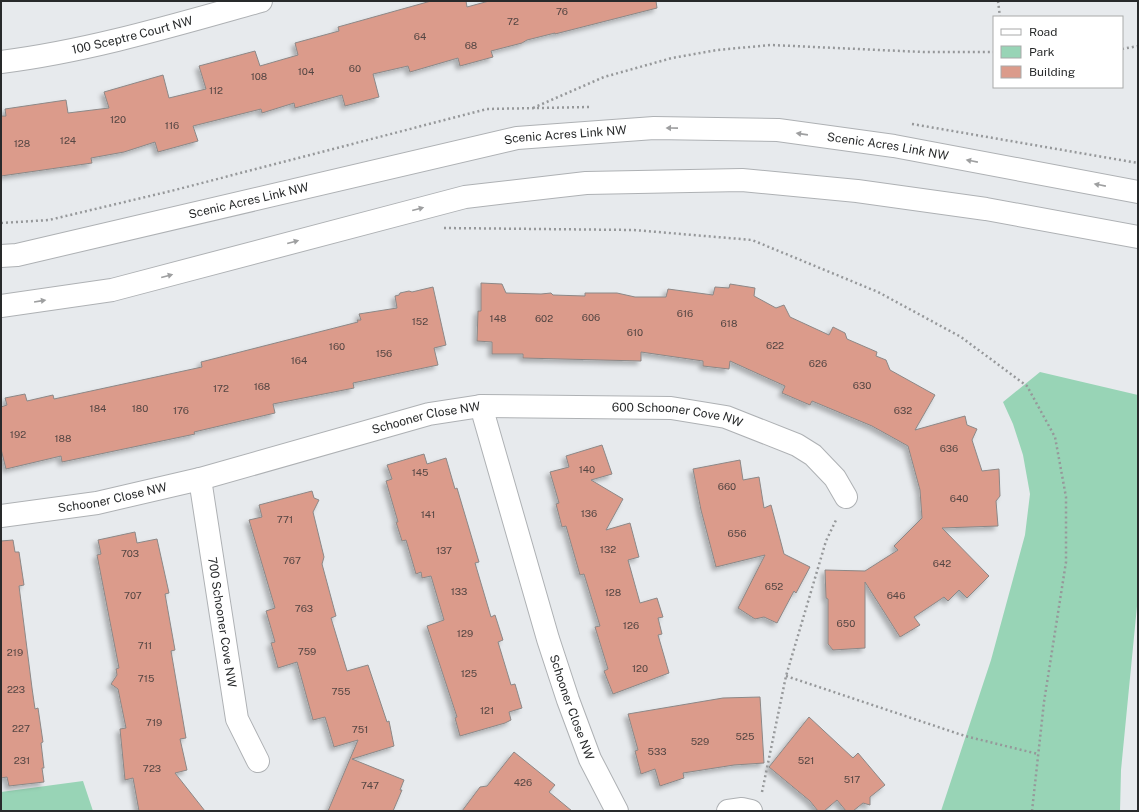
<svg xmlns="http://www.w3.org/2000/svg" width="1139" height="812" viewBox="0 0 1139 812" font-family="'Public Sans',sans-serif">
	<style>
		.green { fill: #98d4b6 }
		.building { fill: #db9b8b; stroke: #8c8887; filter: url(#shadow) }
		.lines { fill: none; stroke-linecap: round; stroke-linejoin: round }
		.street-casing { stroke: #aeb1b4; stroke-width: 24 }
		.secondary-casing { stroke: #aeb1b4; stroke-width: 24 }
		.path { stroke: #96989a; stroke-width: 2.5; stroke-dasharray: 2 3; stroke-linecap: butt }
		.street { stroke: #fff; stroke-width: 22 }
		.secondary { stroke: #fff; stroke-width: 22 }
		.oneway { fill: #9e9fa0 }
		.labels { text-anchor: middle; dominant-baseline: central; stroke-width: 3; stroke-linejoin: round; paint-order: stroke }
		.number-label { font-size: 10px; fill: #554643 }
		.street-label { font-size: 12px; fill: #282a2b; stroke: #fff }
	</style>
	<defs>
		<filter id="shadow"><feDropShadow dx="-3.5" dy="3.5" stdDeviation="2" flood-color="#0004"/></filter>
	</defs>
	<rect width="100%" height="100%" fill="#e7eaed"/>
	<path class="green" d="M 1040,372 L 1138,395 L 1138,596 L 1121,770 L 1120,811 L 941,811 L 991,660 L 1025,535 L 1030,494 L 1023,455 L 1013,424 L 1003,402 Z
		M 83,781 L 93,811 L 1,811 L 1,792 Z"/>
	<path class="building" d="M 431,1 L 466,1 L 467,7 L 489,1 L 656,1 L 657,8 L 555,34 L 555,33 L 527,40 L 522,43 L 491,51 L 493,57 L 460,66 L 458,58 L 410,72 L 408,66 L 373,74 L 379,97 L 345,106 L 342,95 L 295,108 L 294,103 L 262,113 L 261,109 L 193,126 L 198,141 L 158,152 L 155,142 L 124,152 L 91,158 L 92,163 L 1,176 L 1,116 L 6,116 L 5,109 L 66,100 L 68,113 L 109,108 L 104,92 L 163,75 L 169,98 L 206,89 L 199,66 L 255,51 L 260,66 L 298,55 L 295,43 L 339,31 L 338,27 Z
		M 481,283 L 502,284 L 506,293 L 541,294 L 551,293 L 553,295 L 585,296 L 585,293 L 617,293 L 635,297 L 666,297 L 668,289 L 713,295 L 715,287 L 729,288 L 730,284 L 755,288 L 754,296 L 776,308 L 784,305 L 790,317 L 829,335 L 833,327 L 845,333 L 847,339 L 877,352 L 876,356 L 886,360 L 890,370 L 935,395 L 915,430 L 965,416 L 967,425 L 977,429 L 972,440 L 982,471 L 999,469 L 1000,496 L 996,501 L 998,526 L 942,528 L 989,576 L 967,598 L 959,590 L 948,601 L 944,597 L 914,617 L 920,625 L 900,637 L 865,582 L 865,648 L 833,650 L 828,644 L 828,599 L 826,598 L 825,570 L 865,571 L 898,550 L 894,546 L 922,518 L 920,490 L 908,446 L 872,426 L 812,401 L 810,405 L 782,393 L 785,386 L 730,361 L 729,369 L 703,366 L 703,361 L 641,352 L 641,361 L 523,358 L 523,354 L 492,354 L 492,342 L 477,341 L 478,311 L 481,311 Z
		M 433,287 L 446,345 L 434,348 L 438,365 L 353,383 L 354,388 L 273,404 L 275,413 L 194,432 L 195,434 L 62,462 L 61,456 L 6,469 L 1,449 L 1,407 L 7,405 L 5,398 L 25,394 L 27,401 L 53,395 L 54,399 L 202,367 L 201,362 L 358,322 L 357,320 L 361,320 L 359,314 L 397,308 L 395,296 L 399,295 L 400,293 L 409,291 L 412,292 Z
		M 602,445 L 612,474 L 591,480 L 623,499 L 606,530 L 630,523 L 639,557 L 628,560 L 640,603 L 657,598 L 663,617 L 658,618 L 662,634 L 658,635 L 669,673 L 613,694 L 604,671 L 608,669 L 595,627 L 600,626 L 584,574 L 580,575 L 566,526 L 562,527 L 556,504 L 559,503 L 550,472 L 569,467 L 566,456 Z
		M 424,454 L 427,464 L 446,458 L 455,489 L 457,488 L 479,562 L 475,563 L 491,617 L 495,615 L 503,640 L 498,642 L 511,685 L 515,684 L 522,708 L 509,712 L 511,720 L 505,723 L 460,736 L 455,718 L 457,717 L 427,626 L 444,620 L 431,576 L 422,578 L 421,572 L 416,574 L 406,540 L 402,541 L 396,522 L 398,522 L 386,481 L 392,479 L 387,465 Z
		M 740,460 L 743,480 L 759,477 L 764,508 L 771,505 L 784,554 L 810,567 L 796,593 L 794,591 L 777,623 L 764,617 L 755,619 L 738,608 L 765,555 L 716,567 L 701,510 L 693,469 Z
		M 312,491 L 314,498 L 319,500 L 313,512 L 324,557 L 322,564 L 336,616 L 331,618 L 347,671 L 368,665 L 387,722 L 389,721 L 394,746 L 352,759 L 404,780 L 400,790 L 402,790 L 393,811 L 328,811 L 358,740 L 334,747 L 325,717 L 313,720 L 297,662 L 278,668 L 271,643 L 275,642 L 266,611 L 275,608 L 249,520 L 262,517 L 259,505 Z
		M 135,532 L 137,543 L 157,539 L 169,593 L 165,594 L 175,650 L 171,651 L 186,738 L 180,739 L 187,770 L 175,773 L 205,811 L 139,811 L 133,778 L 125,780 L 120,729 L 126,728 L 118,689 L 111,684 L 117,675 L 116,669 L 119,668 L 97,555 L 101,554 L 98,540 Z
		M 13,540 L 15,552 L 19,552 L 24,585 L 19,586 L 32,688 L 35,709 L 38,708 L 43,742 L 41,743 L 44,768 L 42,768 L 44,782 L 9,786 L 7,777 L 1,778 L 1,541 Z
		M 760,697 L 764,763 L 734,765 L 683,773 L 684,778 L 660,786 L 655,769 L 641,774 L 635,751 L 638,750 L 628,714 L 723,698 Z
		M 809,717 L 853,758 L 858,753 L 885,785 L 870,797 L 870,805 L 863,803 L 853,811 L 846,811 L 837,800 L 824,811 L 818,811 L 810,801 L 769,767 Z
		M 514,752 L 555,785 L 549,792 L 572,811 L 462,811 L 480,787 L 487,786 Z"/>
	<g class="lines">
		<g class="street-casing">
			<g id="street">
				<path id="s1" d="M 1,62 C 89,51 175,25 261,1"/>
				<path id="s2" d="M 481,406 L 671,408 L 726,417 L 797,445 L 813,455 L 835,478 L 846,497"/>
				<path id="s3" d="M 200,479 L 237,719 L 258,761"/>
				<path id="s4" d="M 1,516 L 97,503 L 200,479 L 429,414 L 481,406 L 548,639 L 568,700 L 590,759 L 617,811"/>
				<path d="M 728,811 L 742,809 L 751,811"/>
			</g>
		</g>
		<g class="secondary-casing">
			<g id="secondary">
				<path id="s5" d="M 1,256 L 17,255 L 517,138 L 654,128 L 778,130 L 894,146 L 1138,192"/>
				<path d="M 1,306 L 112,290 L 465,197 L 586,183 L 742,180 L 857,191 L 986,209 L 1138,237"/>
			</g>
		</g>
		<path class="path" d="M 998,1 L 1000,17
			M 1122,49 L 1138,46
			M 533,108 L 604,77 L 672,58 L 717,50 L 771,45 L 923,52 L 994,52
			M 912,124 L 1138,163
			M 1,223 L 49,220 L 175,190 L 487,109 L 590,107
			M 444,228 L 634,230 L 752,240 L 878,292 L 961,337 L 1027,386 L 1055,437 L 1066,497 L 1066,562 L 1044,702 L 1032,811
			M 786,676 L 965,736 L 1038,754
			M 762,792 L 786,676 L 826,541 L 837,518"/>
		<use href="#street" class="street"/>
		<use href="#secondary" class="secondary"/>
	</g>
	<defs><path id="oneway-solid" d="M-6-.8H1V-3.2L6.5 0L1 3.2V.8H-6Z"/></defs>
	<g class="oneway">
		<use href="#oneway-solid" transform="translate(672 128) rotate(-179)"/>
		<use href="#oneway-solid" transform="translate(802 134) rotate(-172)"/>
		<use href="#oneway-solid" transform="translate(972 161) rotate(-169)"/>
		<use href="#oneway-solid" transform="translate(1100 185) rotate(-169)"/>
		<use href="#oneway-solid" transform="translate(418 209) rotate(-15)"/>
		<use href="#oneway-solid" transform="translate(293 242) rotate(-15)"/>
		<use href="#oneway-solid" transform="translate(167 276) rotate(-15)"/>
		<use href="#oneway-solid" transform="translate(40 301) rotate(-9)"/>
	</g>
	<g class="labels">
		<g class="number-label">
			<text x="562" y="11">76</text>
			<text x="513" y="21">72</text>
			<text x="420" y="36">64</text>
			<text x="471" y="45">68</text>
			<text x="355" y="68">60</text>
			<text x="306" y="71">104</text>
			<text x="259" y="76">108</text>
			<text x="216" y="90">112</text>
			<text x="118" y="119">120</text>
			<text x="172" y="125">116</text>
			<text x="68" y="140">124</text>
			<text x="22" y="143">128</text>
			<text x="685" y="313">616</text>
			<text x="591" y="317">606</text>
			<text x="498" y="318">148</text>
			<text x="544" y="318">602</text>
			<text x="420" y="321">152</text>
			<text x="729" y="323">618</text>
			<text x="635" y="332">610</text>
			<text x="775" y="345">622</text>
			<text x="337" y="346">160</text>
			<text x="384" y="353">156</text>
			<text x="299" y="360">164</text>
			<text x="818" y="363">626</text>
			<text x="862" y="385">630</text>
			<text x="262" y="386">168</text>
			<text x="221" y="388">172</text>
			<text x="98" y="408">184</text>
			<text x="140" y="408">180</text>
			<text x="181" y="410">176</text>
			<text x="903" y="410">632</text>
			<text x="18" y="434">192</text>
			<text x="63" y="438">188</text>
			<text x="949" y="448">636</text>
			<text x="587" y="469">140</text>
			<text x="420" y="472">145</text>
			<text x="727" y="486">660</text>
			<text x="959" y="498">640</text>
			<text x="589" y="513">136</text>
			<text x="428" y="514">141</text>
			<text x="285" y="519">771</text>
			<text x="737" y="533">656</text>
			<text x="608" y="549">132</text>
			<text x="444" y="550">137</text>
			<text x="130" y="553">703</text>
			<text x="292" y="560">767</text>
			<text x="942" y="563">642</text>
			<text x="774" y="586">652</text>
			<text x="459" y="591">133</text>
			<text x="613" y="592">128</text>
			<text x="133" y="595">707</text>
			<text x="896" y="595">646</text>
			<text x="304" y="608">763</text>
			<text x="846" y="623">650</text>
			<text x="631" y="625">126</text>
			<text x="465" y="633">129</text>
			<text x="145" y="645">711</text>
			<text x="307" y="651">759</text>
			<text x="15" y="652">219</text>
			<text x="640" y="668">120</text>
			<text x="469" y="673">125</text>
			<text x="146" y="678">715</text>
			<text x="16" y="689">223</text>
			<text x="341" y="691">755</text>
			<text x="487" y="710">121</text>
			<text x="154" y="722">719</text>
			<text x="21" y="728">227</text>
			<text x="360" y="729">751</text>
			<text x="745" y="736">525</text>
			<text x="700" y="741">529</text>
			<text x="657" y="751">533</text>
			<text x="22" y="760">231</text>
			<text x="806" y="760">521</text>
			<text x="152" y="768">723</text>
			<text x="852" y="779">517</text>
			<text x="523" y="782">426</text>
			<text x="370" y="785">747</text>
		</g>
		<g class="street-label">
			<text stroke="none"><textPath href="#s1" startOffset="134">100 Sceptre Court NW</textPath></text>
			<text stroke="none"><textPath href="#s5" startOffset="578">Scenic Acres Link NW</textPath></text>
			<text stroke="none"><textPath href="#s5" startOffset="902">Scenic Acres Link NW</textPath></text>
			<text stroke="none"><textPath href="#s5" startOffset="254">Scenic Acres Link NW</textPath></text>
			<text stroke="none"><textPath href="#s2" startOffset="197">600 Schooner Cove NW</textPath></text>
			<text stroke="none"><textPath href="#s4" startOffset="437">Schooner Close NW</textPath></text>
			<text stroke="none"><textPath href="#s4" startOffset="113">Schooner Close NW</textPath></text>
			<text stroke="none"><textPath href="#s3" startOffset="145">700 Schooner Cove NW</textPath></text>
			<text stroke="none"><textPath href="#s4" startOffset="808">Schooner Close NW</textPath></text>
		</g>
	</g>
	<rect width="1139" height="812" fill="none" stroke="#282a2b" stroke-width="4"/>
	<rect x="993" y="16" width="130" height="72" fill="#ffffff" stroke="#a9aaaa"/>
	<rect x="1001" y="29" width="20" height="6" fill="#ffffff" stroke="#a9aaaa"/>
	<text x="1029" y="36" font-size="12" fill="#282a2b">Road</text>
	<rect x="1001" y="46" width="20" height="12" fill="#98d4b6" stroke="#a9aaaa"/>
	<text x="1029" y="56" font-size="12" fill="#282a2b">Park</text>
	<rect x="1001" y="66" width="20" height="12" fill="#db9b8b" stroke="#a9aaaa"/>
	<text x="1029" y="76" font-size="12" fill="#282a2b">Building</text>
</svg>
